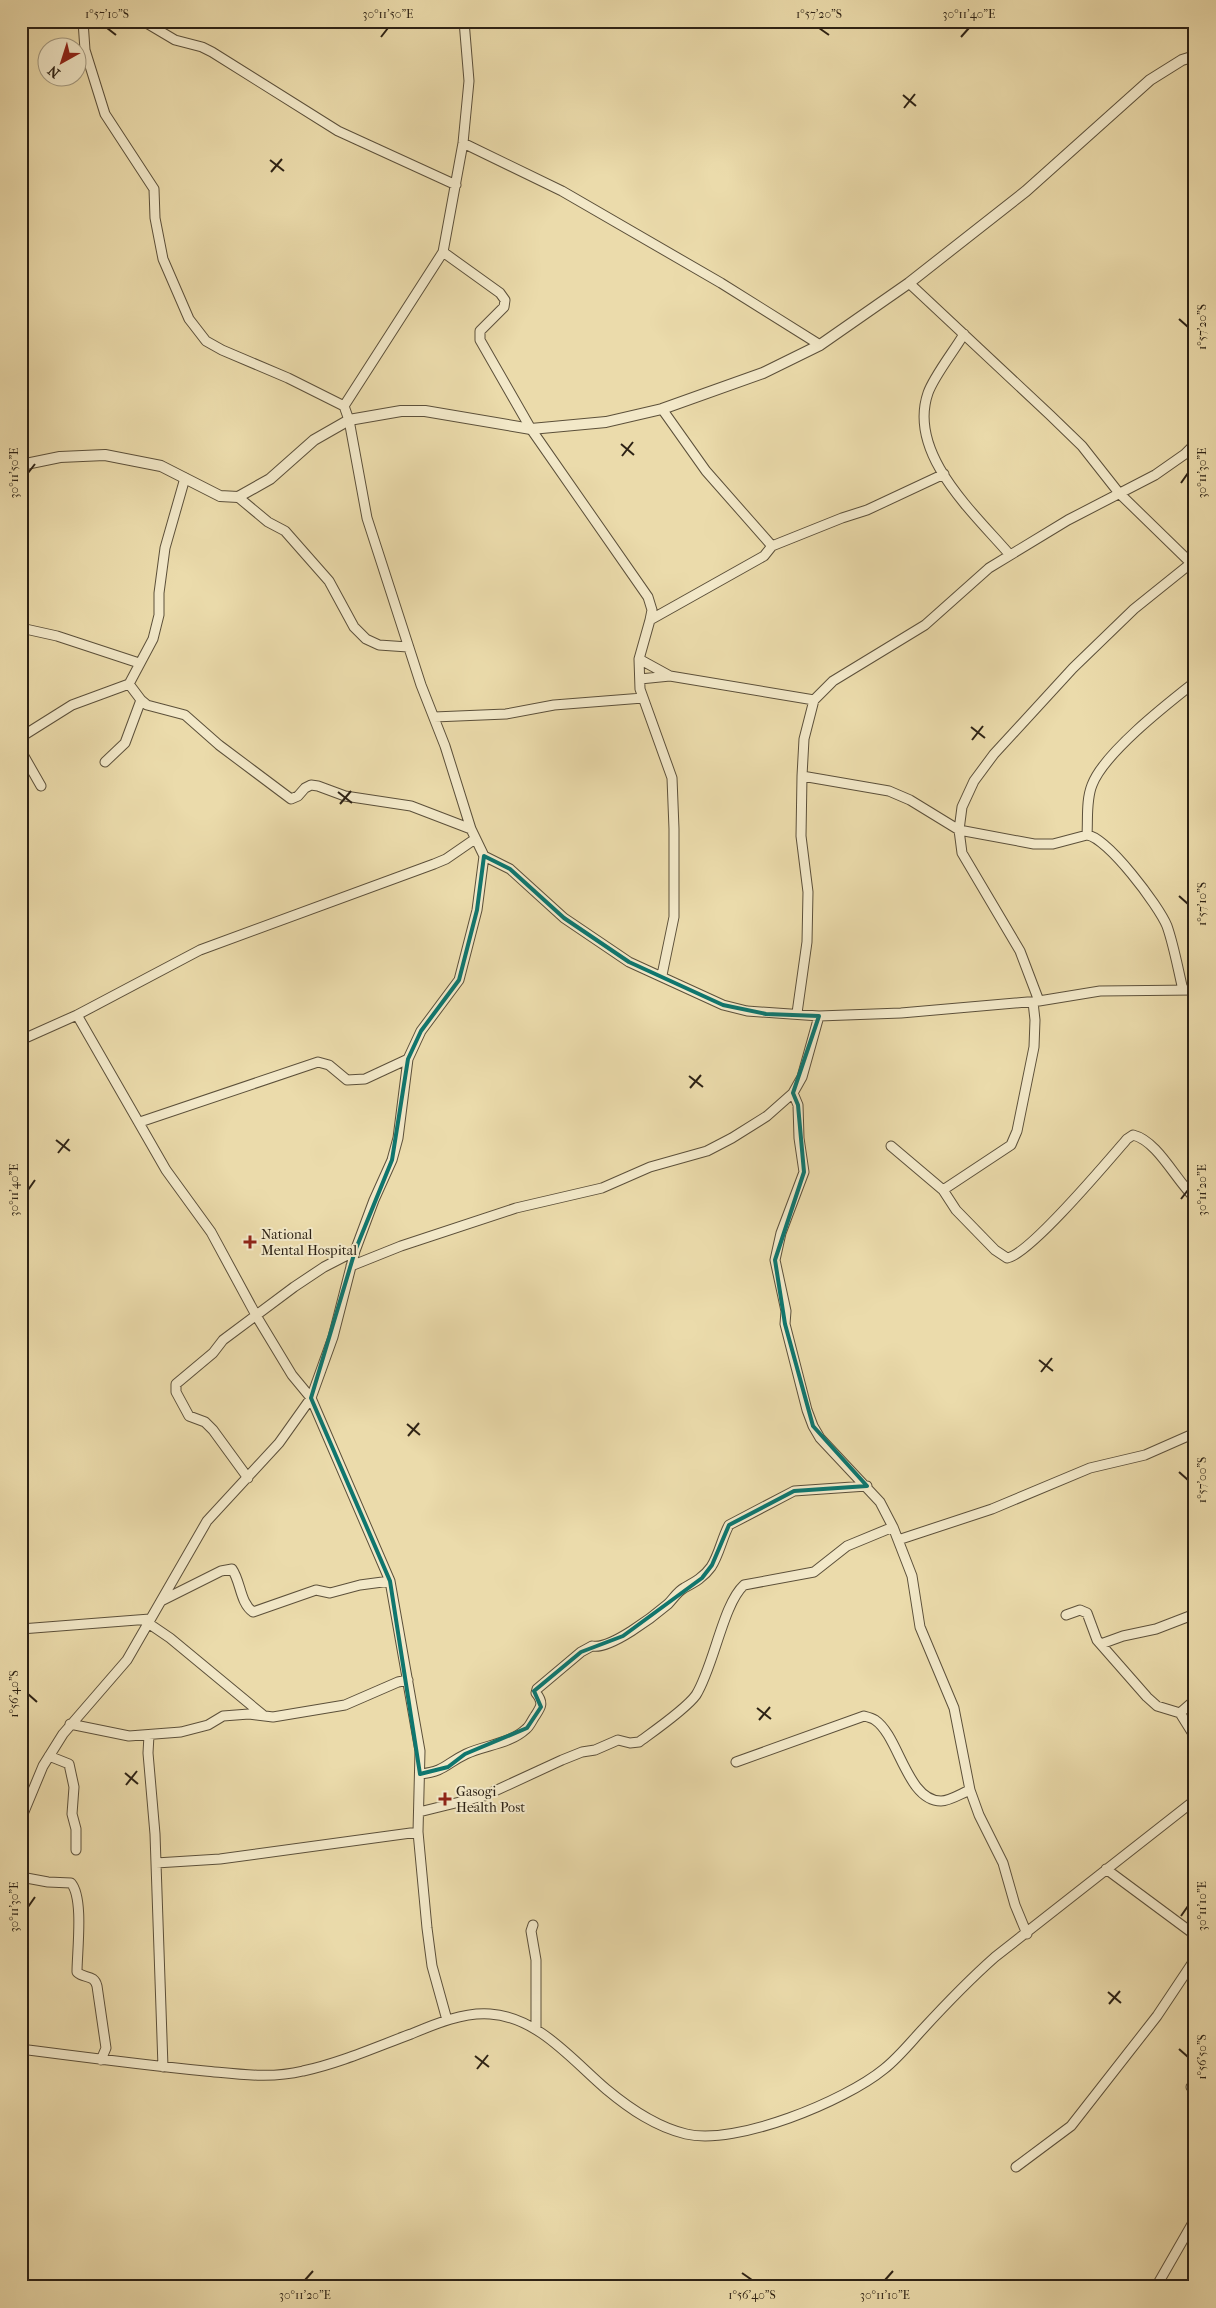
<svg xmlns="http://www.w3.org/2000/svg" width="1216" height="2308" viewBox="0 0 1216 2308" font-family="'IM FELL French Canon',serif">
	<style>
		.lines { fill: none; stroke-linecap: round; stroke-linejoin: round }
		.minor-casing { stroke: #5c503a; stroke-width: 11 }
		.tertiary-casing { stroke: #5c503a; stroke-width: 12 }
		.minor { stroke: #f2e8c8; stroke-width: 9 }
		.tertiary { stroke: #f2e8c8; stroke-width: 10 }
		.marked { fill: none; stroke: #0f766e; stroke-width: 4; stroke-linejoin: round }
		.ticks { fill: none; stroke: #2d2215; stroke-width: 2 }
		.poi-dot { fill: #8f2418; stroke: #f2e8c8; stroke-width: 2 }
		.labels { text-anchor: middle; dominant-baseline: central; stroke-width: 4; stroke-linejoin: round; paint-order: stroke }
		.poi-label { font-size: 14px; fill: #2d2215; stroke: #f2e8c8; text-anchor: start }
		.neatline { fill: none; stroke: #2d2215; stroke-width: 2 }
		.ticks-label { font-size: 12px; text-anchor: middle; fill: #2d2215 }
	</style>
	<rect width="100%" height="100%" fill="#ebdbab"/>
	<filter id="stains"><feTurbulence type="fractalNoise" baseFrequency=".004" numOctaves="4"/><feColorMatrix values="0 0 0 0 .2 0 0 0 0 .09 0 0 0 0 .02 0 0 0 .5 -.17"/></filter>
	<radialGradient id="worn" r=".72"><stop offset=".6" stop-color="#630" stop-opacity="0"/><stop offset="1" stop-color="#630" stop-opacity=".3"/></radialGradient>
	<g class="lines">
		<g class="minor-casing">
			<path id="minor" d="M 83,21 L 85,50 L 105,114 L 154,189 L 155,218 L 163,259 L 189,319 L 206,341 L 222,350 L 288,378 L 344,406
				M 143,21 L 175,40 L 202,47 L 212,52 L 338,131 L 456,185
				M 463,143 L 562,191 L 721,283 L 820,345
				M 443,252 L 500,293 L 505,300 L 504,307 L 480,331 L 480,340 L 531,429 L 648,597 L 652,610 L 650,620
				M 909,283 L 1050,415 L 1082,446 L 1119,493 L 1195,567
				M 964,334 C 954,351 934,376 928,393 C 907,454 974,513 1010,555
				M 662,409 L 706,471 L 772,546
				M 238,497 L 268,522 L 285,531 L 329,581 L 354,627 L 366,639 L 379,645 L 408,647
				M 21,628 L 57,636 L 139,663
				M 639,659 L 670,676
				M 640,679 L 670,676 L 814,700
				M 129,684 L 141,700 L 147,705 L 185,715 L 219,745 L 291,799 L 298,796 L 305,788 L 311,785 L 318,786 L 345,796 L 411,806 L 471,829
				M 434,717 L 506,714 L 554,705 L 643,698
				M 21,737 L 72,705 L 129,684 L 153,639 L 159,615 L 159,593 L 165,548 L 185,478
				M 21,751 L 41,786
				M 105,762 L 125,743 L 141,700
				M 802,776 L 889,791 L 910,800 L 959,830 L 1034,844 L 1053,844 L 1087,835 C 1107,837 1159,906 1167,926 C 1174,946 1178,969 1183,990
				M 1087,835 C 1088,818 1086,800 1092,785 C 1104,753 1167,704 1195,682
				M 484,856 L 510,869 L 564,918 L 629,962 L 723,1005 L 747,1011 L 819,1016 L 901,1013 L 1039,1001 L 1100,991 L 1195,990
				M 662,975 L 674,917 L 674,829 L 672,778 L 640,689 L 639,659 L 650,620 L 764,556 L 772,546 L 842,518 L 867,510 L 944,474
				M 1039,1001 L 1020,951 L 962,853 L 959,830 L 962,807 L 974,781 L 994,754 L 1073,668 L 1134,609 L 1195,560
				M 797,1013 L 807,942 L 808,892 L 801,836 L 802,776 L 804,739 L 814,700 L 833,681 L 925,625 L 989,568 L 1068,520 L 1155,475 L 1185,454 L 1195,444
				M 77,1015 L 166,1170 L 211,1232 L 257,1317 L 292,1375 L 311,1398 L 390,1581 L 420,1751 L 418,1832 L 427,1928 L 432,1966 L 447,2020
				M 21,1040 L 77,1015 L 200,950 L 434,864 L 446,859 L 475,839
				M 793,1093 L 798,1105 L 799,1138 L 804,1172 L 781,1233 L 775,1260 L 786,1311 L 785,1324 L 807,1410 L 813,1426 L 820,1438 L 880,1502 L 893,1527 L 912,1576 L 920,1627 L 954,1708 L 970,1790 L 979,1815 L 1003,1863 L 1015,1905 L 1027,1934
				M 140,1122 L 318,1062 L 329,1065 L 347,1080 L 365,1079 L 408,1059
				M 891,1146 L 943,1190 L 956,1210 L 995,1250 L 1007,1258 C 1029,1255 1108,1161 1127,1139 L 1133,1135 C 1158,1141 1176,1181 1195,1198
				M 943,1190 L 1011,1145 L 1017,1131 L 1034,1047 L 1035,1020 L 1033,1002
				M 351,1266 L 401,1246 L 516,1208 L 602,1188 L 650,1167 L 707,1151 L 732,1138 L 767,1116 L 793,1093 L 802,1077 L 819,1016
				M 248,1478 L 213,1430 L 205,1422 L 189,1416 L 176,1392 L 176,1384 L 213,1353 L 223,1340 L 294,1287 L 324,1267 L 355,1251
				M 898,1540 L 992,1509 L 1090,1468 L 1145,1455 L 1195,1433
				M 161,1601 L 221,1571 L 232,1569 C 241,1582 240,1603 253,1612 L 316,1590 L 330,1593 L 360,1585 L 390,1581
				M 1066,1615 L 1080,1610 L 1087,1613 L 1097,1640 L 1147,1697 L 1157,1706 L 1180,1713 L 1195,1737
				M 148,1623 L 170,1638 L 263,1715
				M 21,1629 L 150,1619
				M 1101,1644 L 1123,1636 L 1156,1629 L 1195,1614
				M 1180,1713 L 1195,1700
				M 70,1724 L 129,1736 L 181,1732 L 208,1725 L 223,1716 L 249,1714 L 273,1717 L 345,1705 L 398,1682 L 408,1680
				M 149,1735 L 148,1753 L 155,1834 L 163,2067
				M 49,1756 L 69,1764 L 74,1787 L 72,1814 L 76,1829 L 76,1850
				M 736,1762 L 864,1716 C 868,1717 872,1718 875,1720 C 899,1736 907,1801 941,1801 C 950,1801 962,1793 970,1790
				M 420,1774 C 446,1771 445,1764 466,1754 C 485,1745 510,1744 526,1729 C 530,1726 532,1720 535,1716 C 541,1707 544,1703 536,1693 L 537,1689 L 581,1652 L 592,1646 C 610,1650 654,1616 668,1604 C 673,1599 678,1591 684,1588 C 695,1582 704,1577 711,1567 C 719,1555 722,1538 729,1525 L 794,1491 L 867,1486
				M 419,1812 L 484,1796 L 562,1760 L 582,1752 L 595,1750 L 618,1740 L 630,1743 L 639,1742 C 654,1731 686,1709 696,1695 C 714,1666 723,1604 744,1585 L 814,1572 L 847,1546 L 893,1527
				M 21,1819 L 43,1766 L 63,1734 L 127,1660 L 207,1521 L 279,1443 L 311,1398 L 333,1337 L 355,1251 L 374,1200 L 392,1160 L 398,1138 L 408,1059 L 421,1031 L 459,980 L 477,910 L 484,856 L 471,829 L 445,746 L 421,685 L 367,518 L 349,420 L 344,406 L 443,252 L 463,143 L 469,81 L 464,21
				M 156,1863 L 220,1859 L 418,1832
				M 1106,1869 L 1195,1935
				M 21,1877 L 48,1882 L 71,1883 C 84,1898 77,1951 77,1972 C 84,1979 94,1974 97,1986 L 106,2048 L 101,2060
				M 533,1925 L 531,1931 L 536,1960 L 536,2029
				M 21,2049 C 83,2057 144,2065 205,2071 C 238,2074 270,2079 303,2071 C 340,2063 376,2047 411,2034 C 435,2024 463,2012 490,2014 C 538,2017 572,2060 606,2089 C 630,2109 656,2127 686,2134 C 736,2146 845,2101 884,2069 C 898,2058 910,2043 922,2030 C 945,2005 969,1980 995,1957 L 1195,1800
				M 1191,2087 L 1195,2083
				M 1016,2167 L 1071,2126 L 1157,2016 L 1195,1959
				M 1156,2287 L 1195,2219"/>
		</g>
		<g class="tertiary-casing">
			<path id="tertiary" d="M 21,465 L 60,457 L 105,455 L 161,466 L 220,496 L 238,497 L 270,479 L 314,440 L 349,420 L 401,411 L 425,411 L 531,429 L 606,422 L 662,409 L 763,373 L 820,345 L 909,283 L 1026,191 L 1150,80 L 1182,60 L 1195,56"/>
		</g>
		<use href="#minor" class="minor"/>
		<use href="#tertiary" class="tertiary"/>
	</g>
	<path class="marked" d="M 484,856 L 510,869 L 564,918 L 629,962 L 723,1005 L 766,1014 L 819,1016 L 793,1093 L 798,1105 L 804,1172 L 775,1260 L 785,1324 L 813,1426 L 867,1486 L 794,1491 L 729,1525 L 712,1565 L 702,1578 L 623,1636 L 581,1652 L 534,1691 L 541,1707 L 527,1728 L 465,1754 L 448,1767 L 420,1774 L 390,1581 L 311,1398 L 355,1251 L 392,1160 L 408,1059 L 421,1031 L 459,980 L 477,910 Z"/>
	<path class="ticks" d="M 107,28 L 116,35M 819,28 L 829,35M 381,37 L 388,28M 961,37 L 969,28M 903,95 L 916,106M 904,108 L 915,94M 270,160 L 284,171M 271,172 L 282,159M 1179,319 L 1188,327M 621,444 L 634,455M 622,456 L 633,442M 28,473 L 35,464M 1181,483 L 1188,473M 971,727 L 985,738M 972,740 L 983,726M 338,792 L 352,803M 340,804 L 351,791M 1179,896 L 1188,904M 689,1076 L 703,1087M 690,1088 L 701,1075M 56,1140 L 70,1151M 58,1153 L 69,1139M 28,1190 L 35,1180M 1181,1199 L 1188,1190M 1039,1360 L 1053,1371M 1041,1372 L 1052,1358M 407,1424 L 420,1435M 408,1436 L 419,1423M 1179,1472 L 1188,1480M 28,1694 L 37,1702M 757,1708 L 771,1719M 759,1720 L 770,1707M 125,1773 L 138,1784M 126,1785 L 137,1771M 28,1907 L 35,1897M 1181,1916 L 1188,1906M 1108,1992 L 1121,2003M 1109,2004 L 1120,1991M 1179,2049 L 1188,2057M 475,2056 L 489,2067M 477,2069 L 488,2055M 742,2273 L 752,2280M 305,2280 L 313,2271M 885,2280 L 893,2271"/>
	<g class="poi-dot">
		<path d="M247.5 1234.5h5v5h5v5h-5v5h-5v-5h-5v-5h5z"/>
		<path d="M442.5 1791.5h5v5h5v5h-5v5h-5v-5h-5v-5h5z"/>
	</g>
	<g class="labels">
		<g class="poi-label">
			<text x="261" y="1234">National<tspan x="261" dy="16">Mental Hospital</tspan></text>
			<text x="456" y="1791">Gasogi<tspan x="456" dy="16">Health Post</tspan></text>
		</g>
	</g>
	<rect width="1216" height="2308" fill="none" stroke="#ebdbab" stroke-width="55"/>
	<g transform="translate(62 62) rotate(219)"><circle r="24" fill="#f2e8c8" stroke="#a39980"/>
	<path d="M0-4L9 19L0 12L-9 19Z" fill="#8f2418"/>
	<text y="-8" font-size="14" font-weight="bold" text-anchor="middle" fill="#2d2215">N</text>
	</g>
	<rect x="28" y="28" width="1160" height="2252" class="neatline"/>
	<g class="ticks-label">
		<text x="107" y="18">1°57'10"S</text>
		<text x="388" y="18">30°11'50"E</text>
		<text x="819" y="18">1°57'20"S</text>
		<text x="969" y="18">30°11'40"E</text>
		<text transform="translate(1202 327) rotate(-90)" y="4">1°57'20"S</text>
		<text transform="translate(1202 473) rotate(-90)" y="4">30°11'30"E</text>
		<text transform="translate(14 473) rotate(-90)" y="4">30°11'50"E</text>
		<text transform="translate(1202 904) rotate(-90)" y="4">1°57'10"S</text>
		<text transform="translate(1202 1190) rotate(-90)" y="4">30°11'20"E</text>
		<text transform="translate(14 1190) rotate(-90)" y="4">30°11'40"E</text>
		<text transform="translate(1202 1480) rotate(-90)" y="4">1°57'00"S</text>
		<text transform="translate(14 1694) rotate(-90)" y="4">1°56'40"S</text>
		<text transform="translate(1202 1906) rotate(-90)" y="4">30°11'10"E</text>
		<text transform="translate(14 1907) rotate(-90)" y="4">30°11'30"E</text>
		<text transform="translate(1202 2057) rotate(-90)" y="4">1°56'50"S</text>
		<text x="305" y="2299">30°11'20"E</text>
		<text x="752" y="2299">1°56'40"S</text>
		<text x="885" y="2299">30°11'10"E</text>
	</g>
	<rect width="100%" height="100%" filter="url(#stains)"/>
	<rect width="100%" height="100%" fill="url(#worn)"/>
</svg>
